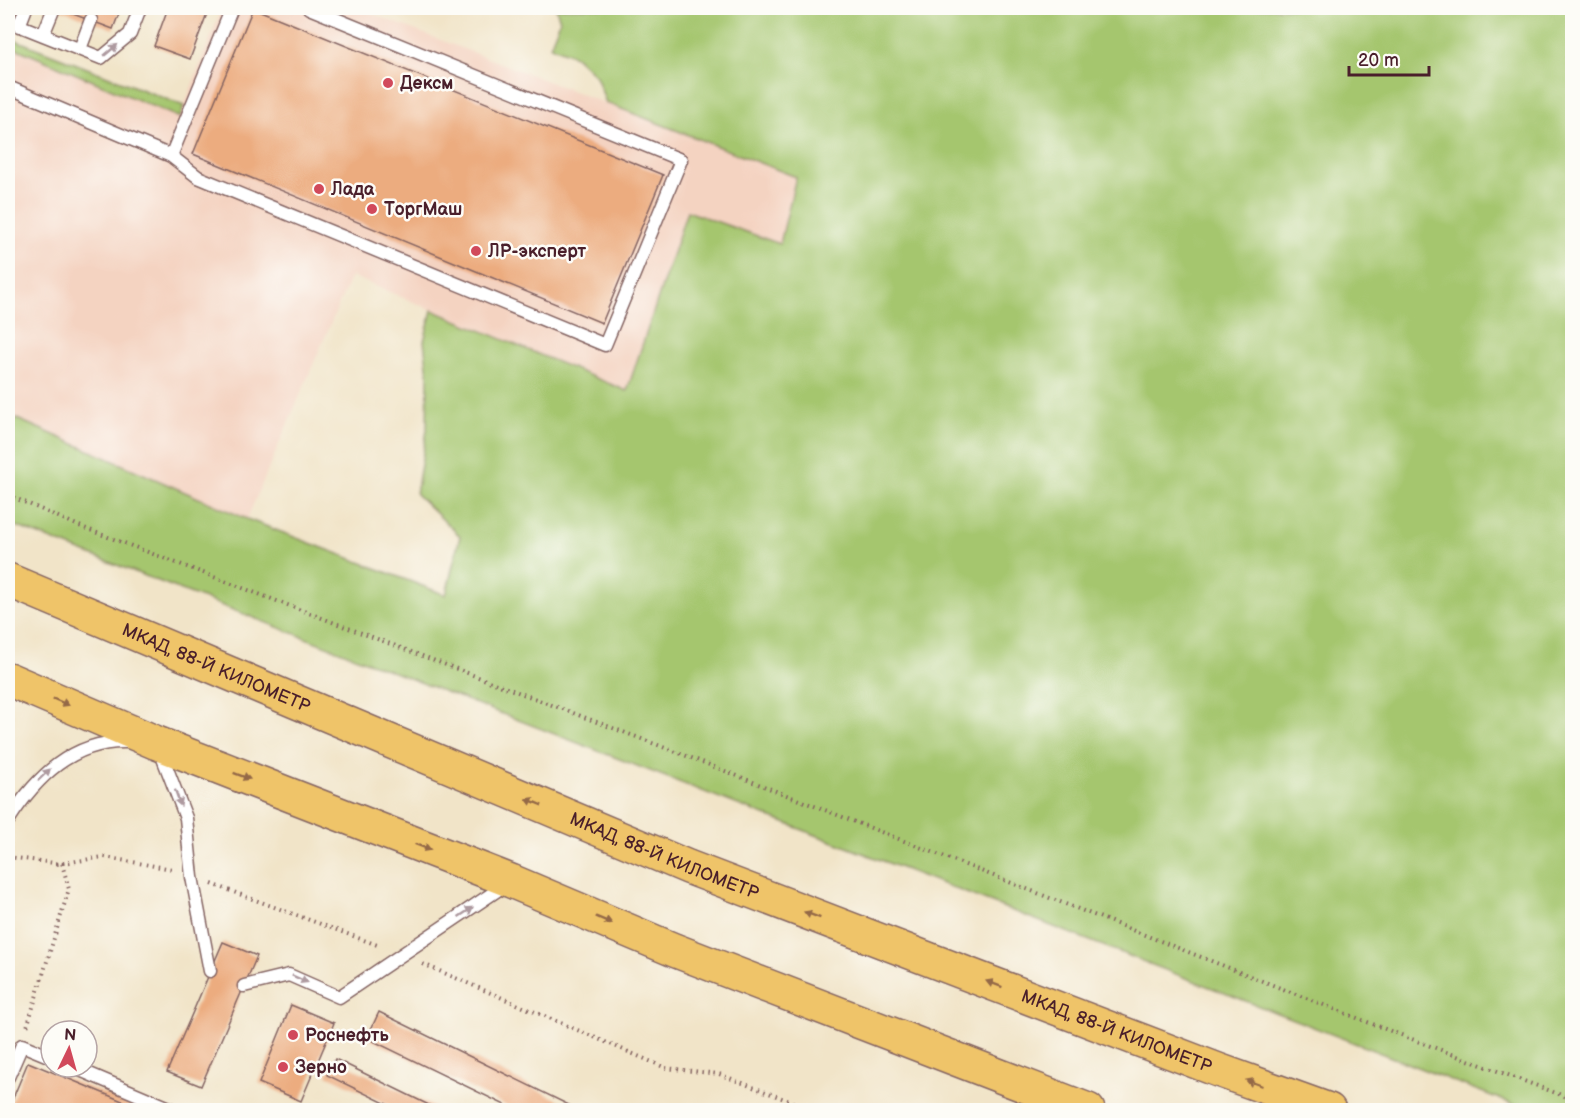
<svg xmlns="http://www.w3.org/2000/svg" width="1580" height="1118" viewBox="0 0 1580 1118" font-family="'Balsamiq Sans',sans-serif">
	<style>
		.built { fill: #f4d3c1 }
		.green { fill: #a5c66e; stroke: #78724c; stroke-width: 1.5 }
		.building { fill: #ecac7f }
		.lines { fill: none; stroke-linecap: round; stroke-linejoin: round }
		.lane-casing { stroke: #846462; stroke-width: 15 }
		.highway-casing { stroke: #846462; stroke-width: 36 }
		.path { stroke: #846462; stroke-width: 4; stroke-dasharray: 1.5 4.5; stroke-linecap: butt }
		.lane { stroke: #fff; stroke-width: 12 }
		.highway { stroke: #efc469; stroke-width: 33 }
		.oneway { fill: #ae9aa0 }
		.oneway2 { fill: #946947 }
		.poi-dot { fill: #d1495b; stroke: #fdfcf7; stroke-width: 2 }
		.labels { text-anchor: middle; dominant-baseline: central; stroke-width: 5; stroke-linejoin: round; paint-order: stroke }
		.poi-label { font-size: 18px; font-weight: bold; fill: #4a1f2b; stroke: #fdfcf7; text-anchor: start }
		.street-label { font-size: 18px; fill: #4a1f2b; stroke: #fdfcf7 }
	</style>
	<rect width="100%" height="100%" fill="#fdfcf7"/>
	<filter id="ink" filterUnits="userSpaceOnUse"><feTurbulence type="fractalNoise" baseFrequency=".0167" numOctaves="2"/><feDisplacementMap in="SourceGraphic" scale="12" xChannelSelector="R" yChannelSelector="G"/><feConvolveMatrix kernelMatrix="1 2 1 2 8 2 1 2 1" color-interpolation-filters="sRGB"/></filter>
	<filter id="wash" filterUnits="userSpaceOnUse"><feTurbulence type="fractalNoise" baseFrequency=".008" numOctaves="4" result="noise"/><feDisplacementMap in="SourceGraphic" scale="24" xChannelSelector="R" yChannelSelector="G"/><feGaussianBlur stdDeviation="1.35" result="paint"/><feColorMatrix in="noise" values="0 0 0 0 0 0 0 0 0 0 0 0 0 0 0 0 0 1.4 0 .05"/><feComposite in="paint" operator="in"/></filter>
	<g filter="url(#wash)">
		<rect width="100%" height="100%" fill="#f1e4c8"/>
		<path class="built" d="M 222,8 L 357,8 L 797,177 L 781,244 L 687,211 L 627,391 L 351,276 L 247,519 L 8,415 L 8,37 L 184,106 Z"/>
		<path class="green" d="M 556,8 L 1572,8 L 1572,1110 L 1528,1110 L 8,523 L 8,415 L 247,519 L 446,595 L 460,536 L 416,494 L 427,430 L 428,375 L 424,341 L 432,310 L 627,391 L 687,211 L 780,244 L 796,177 L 606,103 L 596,76 L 575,56 L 550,46 L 560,21 Z
			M 8,37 L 184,106 L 180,118 L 8,45 Z"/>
		<g id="blocks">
			<path class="building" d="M 57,8 L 121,8 L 113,29 Z
				M 168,8 L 209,8 L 190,59 L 154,46 Z
				M 253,8 L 663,175 L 602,323 L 193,154 Z
				M 223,942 L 257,956 L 201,1086 L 167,1072 Z
				M 291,1005 L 334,1023 L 301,1101 L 259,1083 Z
				M 379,1012 L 579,1110 L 515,1110 L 367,1038 Z
				M 335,1059 L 439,1110 L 399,1110 L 327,1075 Z
				M 28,1062 L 144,1110 L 8,1110 Z"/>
		</g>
	</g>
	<g filter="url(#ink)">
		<use href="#blocks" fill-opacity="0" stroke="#846462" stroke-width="1.5"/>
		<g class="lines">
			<g class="lane-casing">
				<path id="lane" d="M 8,21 L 101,58 L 130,34 L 140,8
					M 19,26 L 26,8
					M 43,35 L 54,8
					M 80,49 L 91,20
					M 8,87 L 171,156 L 198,177 L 605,345 L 681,160 L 309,8
					M 171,156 L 232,8
					M 159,748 L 186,818 L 192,877 L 210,971
					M 8,821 C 36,777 73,740 128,742
					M 244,986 L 289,975 L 339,997 L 508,883
					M 73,1067 L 174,1110
					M 8,1077 L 22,1045 L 51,1057"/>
			</g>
			<g class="highway-casing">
				<g id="highway">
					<path id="s1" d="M 8,580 L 688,867 L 1218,1070 L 1329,1110"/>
					<path d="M 8,679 L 157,743 L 511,881 L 674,950 L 1088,1110"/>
				</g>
			</g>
			<path class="path" d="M 8,495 L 79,526 L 684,755 L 1393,1032 L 1572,1099
				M 8,857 L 62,864 L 69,889 L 27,1027
				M 57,864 L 104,857 L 172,869
				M 212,884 L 380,946
				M 423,964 L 666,1068 L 719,1074 L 813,1110"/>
			<use href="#lane" class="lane"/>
			<use href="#highway" class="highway"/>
		</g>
		<defs><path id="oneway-solid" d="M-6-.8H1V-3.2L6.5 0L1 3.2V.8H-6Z" transform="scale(1.5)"/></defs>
		<g class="oneway">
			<use href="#oneway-solid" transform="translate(111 50) rotate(-40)"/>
			<use href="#oneway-solid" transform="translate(44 775) rotate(-44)"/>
			<use href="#oneway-solid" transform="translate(178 798) rotate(70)"/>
			<use href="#oneway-solid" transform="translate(466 912) rotate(-34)"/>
			<use href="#oneway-solid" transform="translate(300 979) rotate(24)"/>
		</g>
		<g class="oneway2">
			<use href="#oneway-solid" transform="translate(61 702) rotate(23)"/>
			<use href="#oneway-solid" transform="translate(242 776) rotate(21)"/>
			<use href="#oneway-solid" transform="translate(534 802) rotate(-157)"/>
			<use href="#oneway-solid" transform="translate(423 847) rotate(21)"/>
			<use href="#oneway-solid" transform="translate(812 915) rotate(-159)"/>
			<use href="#oneway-solid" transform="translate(604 920) rotate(23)"/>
			<use href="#oneway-solid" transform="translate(994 984) rotate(-159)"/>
			<use href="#oneway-solid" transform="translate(1254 1083) rotate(-160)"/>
		</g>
	</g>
	<g class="poi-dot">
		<circle cx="388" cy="83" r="6"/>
		<circle cx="319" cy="189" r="6"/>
		<circle cx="372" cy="209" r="6"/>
		<circle cx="476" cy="251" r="6"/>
		<circle cx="293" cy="1035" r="6"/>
		<circle cx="283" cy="1067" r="6"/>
	</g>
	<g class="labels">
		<g class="poi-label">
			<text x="400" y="83">Дексм</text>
			<text x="331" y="189">Лада</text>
			<text x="384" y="209">ТоргМаш</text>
			<text x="488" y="251">ЛР-эксперт</text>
			<text x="305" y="1035">Роснефть</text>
			<text x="295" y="1067">Зерно</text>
		</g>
		<g class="street-label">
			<text stroke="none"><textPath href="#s1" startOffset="226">МКАД, 88-Й КИЛОМЕТР</textPath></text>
			<text stroke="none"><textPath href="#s1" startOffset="712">МКАД, 88-Й КИЛОМЕТР</textPath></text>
			<text stroke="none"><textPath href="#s1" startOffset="1197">МКАД, 88-Й КИЛОМЕТР</textPath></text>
		</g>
	</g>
	<rect width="1580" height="1118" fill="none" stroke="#fdfcf7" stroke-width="30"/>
	<g transform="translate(69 1049) rotate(5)"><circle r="28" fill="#fdfcf7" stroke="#b5a4a5" stroke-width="1.5"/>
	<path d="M0-4.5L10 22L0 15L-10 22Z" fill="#d1495b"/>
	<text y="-9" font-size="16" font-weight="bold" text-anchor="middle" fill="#4a1f2b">N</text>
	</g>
	<path d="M1349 66v9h80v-9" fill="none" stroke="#4a1f2b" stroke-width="3"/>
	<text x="1358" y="66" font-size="18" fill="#4a1f2b" stroke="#fdfcf7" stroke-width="4.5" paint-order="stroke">20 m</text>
</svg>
